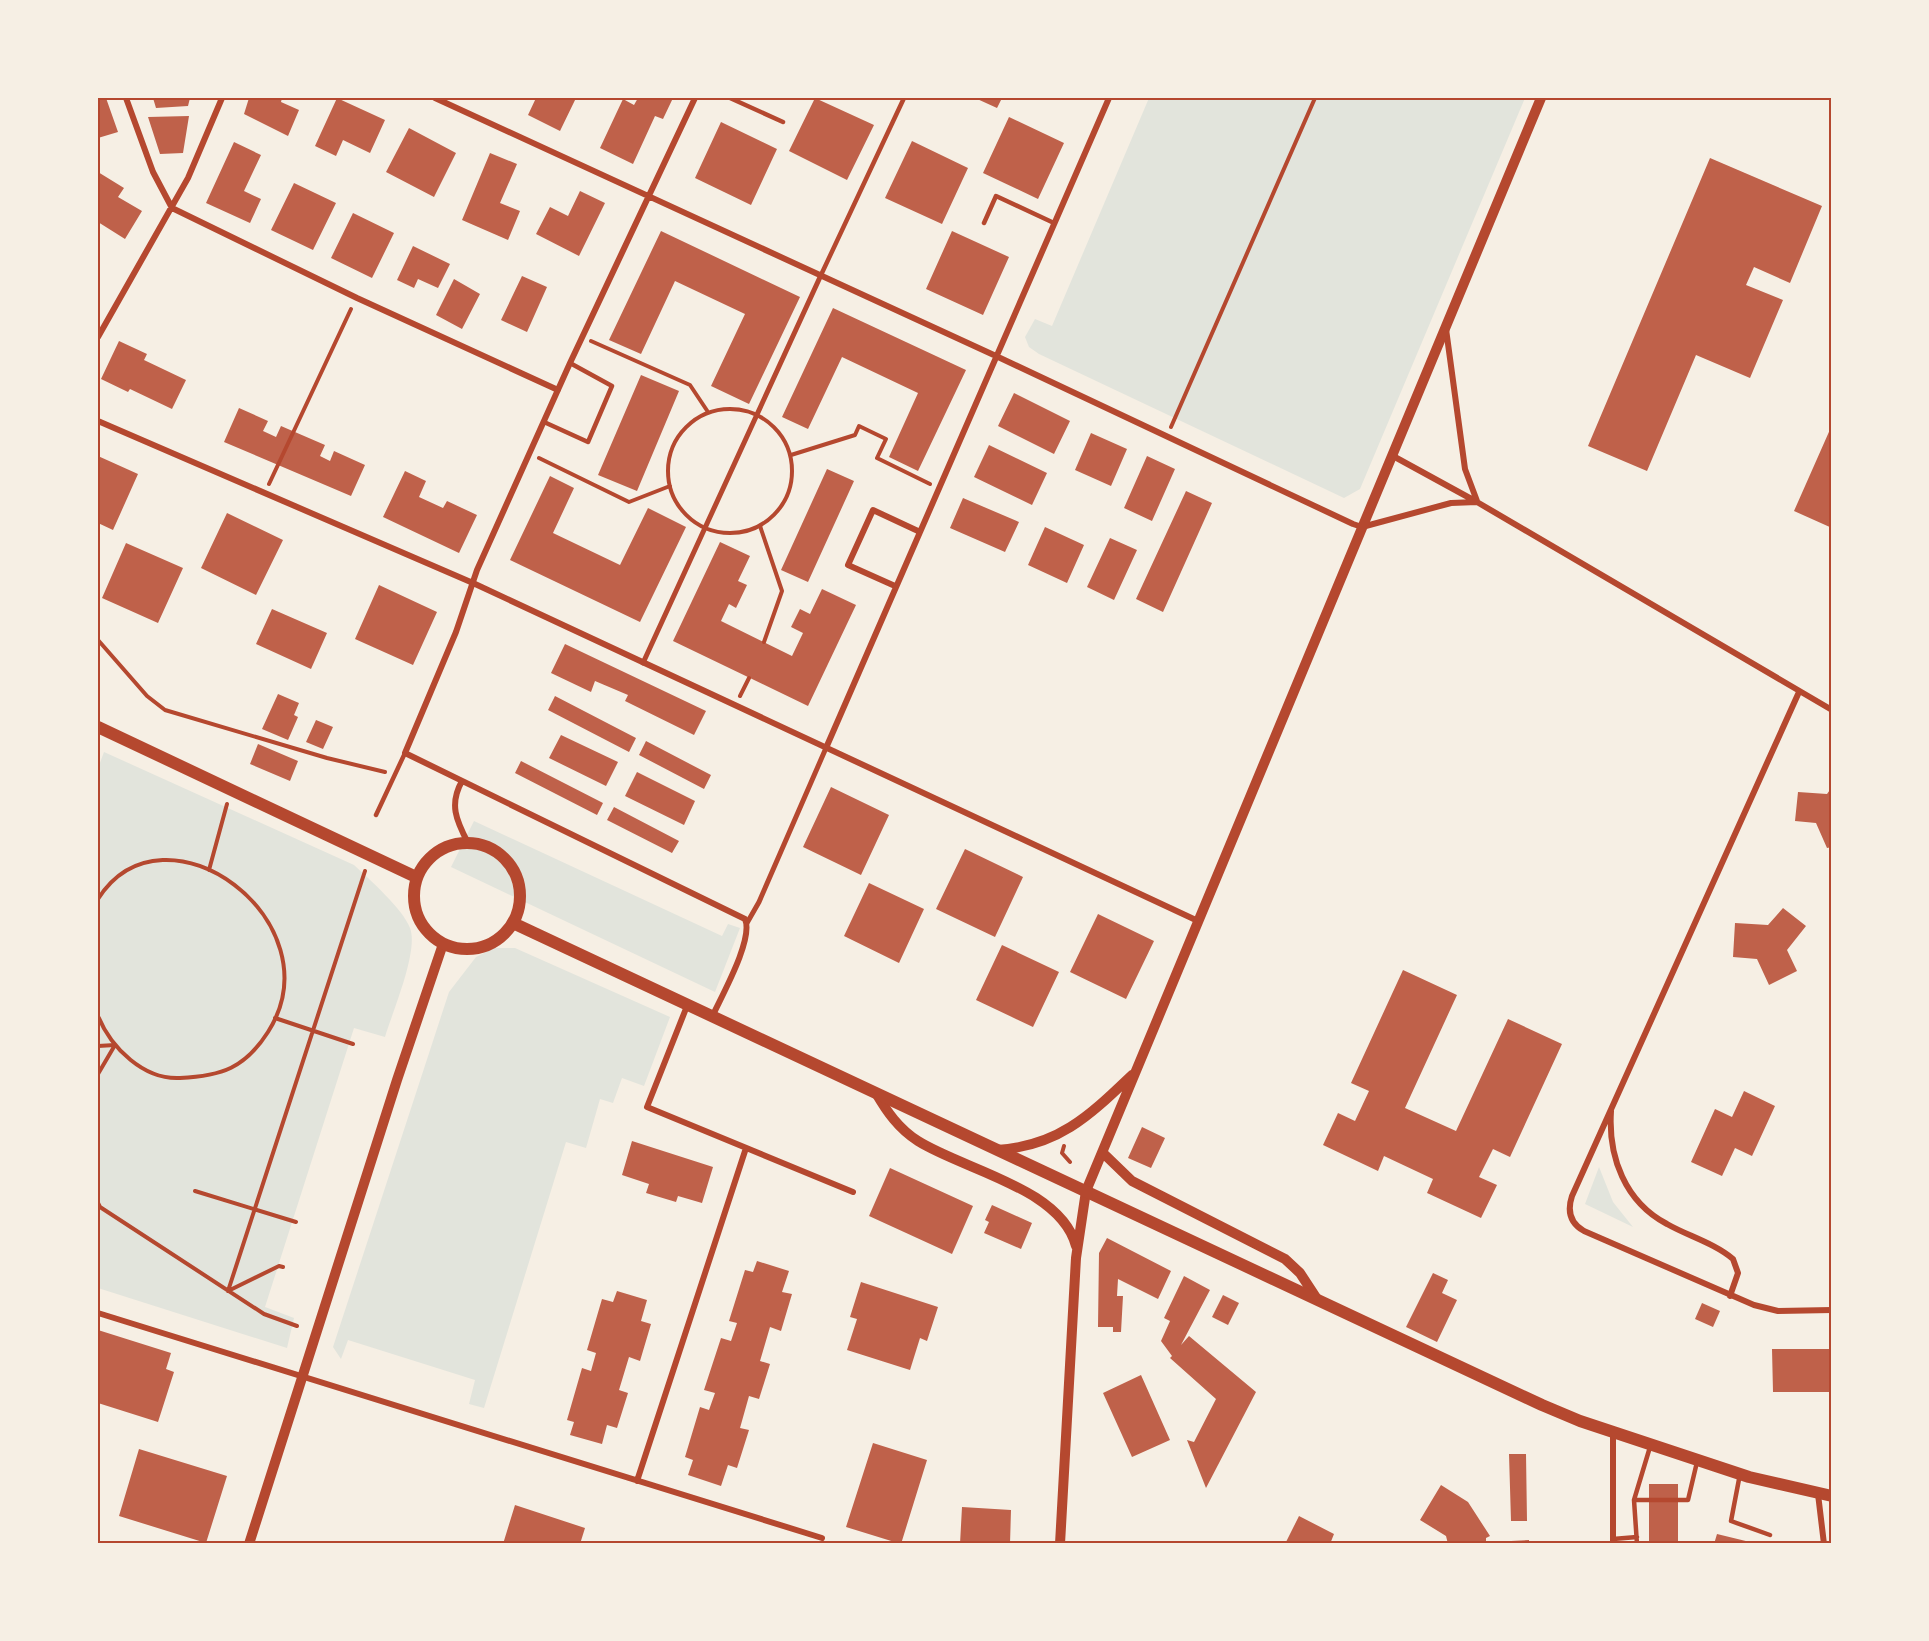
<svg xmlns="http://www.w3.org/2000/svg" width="1929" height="1641" viewBox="0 0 1929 1641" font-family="Lato,sans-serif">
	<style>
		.green { fill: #e2e4dc }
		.building { fill: #bf614a }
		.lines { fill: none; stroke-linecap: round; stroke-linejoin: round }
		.path { stroke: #b5482f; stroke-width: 4 }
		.service { stroke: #b5482f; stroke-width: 4.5 }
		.pedestrian { stroke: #b5482f; stroke-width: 5 }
		.minor { stroke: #b5482f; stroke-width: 6 }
		.tertiary { stroke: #b5482f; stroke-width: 10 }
		.secondary { stroke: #b5482f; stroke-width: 12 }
		.neatline { fill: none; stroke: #b5482f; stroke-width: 2 }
	</style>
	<rect width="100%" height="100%" fill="#f6efe4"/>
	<path class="green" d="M 1149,98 L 1525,98 L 1360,489 L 1344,498 L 1039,354 L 1029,347 L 1025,337 L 1035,319 L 1052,326 Z
		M 104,752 L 354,865 C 369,879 403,909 410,928 C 419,951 392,1013 385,1037 L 354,1028 L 265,1307 L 294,1318 L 287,1348 L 98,1288 L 98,768 Z
		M 474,821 L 722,936 L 728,924 L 740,928 L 715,992 L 451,867 Z
		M 494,948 L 515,948 L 670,1017 L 644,1086 L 622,1078 L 613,1103 L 600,1099 L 586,1148 L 566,1142 L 484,1408 L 469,1404 L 475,1380 L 348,1340 L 341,1359 L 333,1347 L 449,992 L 476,957 Z
		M 1599,1167 L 1613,1202 L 1633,1227 L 1585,1204 Z"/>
	<path class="building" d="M 106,98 L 118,132 L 98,138 L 98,100 Z
		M 153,98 L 190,98 L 188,106 L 156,108 Z
		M 249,98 L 282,98 L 281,102 L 299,110 L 288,136 L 244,114 Z
		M 337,98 L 385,120 L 370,153 L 343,140 L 336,156 L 315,146 Z
		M 536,98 L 576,98 L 560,131 L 528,115 Z
		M 638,98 L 673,98 L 663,119 L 655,116 L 633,164 L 600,148 L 623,99 L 634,105 Z
		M 815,98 L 874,125 L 847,180 L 789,151 Z
		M 975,98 L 1002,98 L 997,108 Z
		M 189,116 L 183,153 L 160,154 L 148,117 Z
		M 1009,117 L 1064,143 L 1038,199 L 983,173 Z
		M 721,122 L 777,149 L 751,205 L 695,178 Z
		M 409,128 L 456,153 L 434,197 L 386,172 Z
		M 912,141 L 968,168 L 942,224 L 885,198 Z
		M 234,142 L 261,155 L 244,191 L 261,199 L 250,223 L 206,203 Z
		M 490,153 L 517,164 L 500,203 L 520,211 L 508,240 L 462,220 Z
		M 1710,158 L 1822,206 L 1790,283 L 1754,267 L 1746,285 L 1783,300 L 1750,378 L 1696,355 L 1647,471 L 1588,446 Z
		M 98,172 L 124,188 L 118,197 L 142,211 L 125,239 L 98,222 Z
		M 294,183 L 336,203 L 313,250 L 271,230 Z
		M 580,191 L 605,203 L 579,256 L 536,234 L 550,207 L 568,216 Z
		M 353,213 L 394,233 L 372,278 L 331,258 Z
		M 661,231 L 800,297 L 749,404 L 711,386 L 745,314 L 675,281 L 641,354 L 609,340 Z
		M 952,231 L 1009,257 L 983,315 L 926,289 Z
		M 413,246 L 450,264 L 438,288 L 418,279 L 414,288 L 397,280 Z
		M 522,276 L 547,287 L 527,332 L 501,320 Z
		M 454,279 L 480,294 L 462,329 L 436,315 Z
		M 833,308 L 966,370 L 918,471 L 889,457 L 918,393 L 842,357 L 808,429 L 782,417 Z
		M 119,341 L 147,354 L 144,360 L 186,380 L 172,409 L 130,389 L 128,392 L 101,379 Z
		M 641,375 L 679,391 L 637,491 L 598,475 Z
		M 1014,393 L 1070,421 L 1054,454 L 998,426 Z
		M 239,408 L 268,421 L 263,431 L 276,437 L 281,426 L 325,445 L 320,456 L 330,461 L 334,451 L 365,465 L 351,496 L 224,442 Z
		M 1832,425 L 1832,528 L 1794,511 Z
		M 1091,433 L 1127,449 L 1111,486 L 1075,470 Z
		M 989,445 L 1047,473 L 1032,505 L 974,477 Z
		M 98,456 L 138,474 L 113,530 L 98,523 Z
		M 1147,456 L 1175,469 L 1152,521 L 1124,508 Z
		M 827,469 L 854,481 L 808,582 L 781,570 Z
		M 405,471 L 426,481 L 419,497 L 443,508 L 447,501 L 477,515 L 459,553 L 383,517 Z
		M 550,476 L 574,488 L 553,533 L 620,565 L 648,508 L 686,527 L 640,622 L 510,560 Z
		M 1186,491 L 1212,503 L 1163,612 L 1136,599 Z
		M 963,498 L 1019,522 L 1005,552 L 950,528 Z
		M 227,513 L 283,540 L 256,595 L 201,568 Z
		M 1045,527 L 1084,545 L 1067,583 L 1028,565 Z
		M 1110,538 L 1137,550 L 1114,600 L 1087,587 Z
		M 720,542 L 750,556 L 738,581 L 747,585 L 736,608 L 729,604 L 721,621 L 792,656 L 803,633 L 791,627 L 800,609 L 810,614 L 822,589 L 856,605 L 808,706 L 673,641 Z
		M 126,543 L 183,568 L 158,623 L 102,598 Z
		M 379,585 L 437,612 L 413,665 L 355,639 Z
		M 272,609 L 327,633 L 311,669 L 256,644 Z
		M 565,644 L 706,711 L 694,735 L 625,701 L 628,695 L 595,681 L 591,692 L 551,673 Z
		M 278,694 L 299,703 L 294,715 L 298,717 L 288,740 L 262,729 Z
		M 555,696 L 636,738 L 629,752 L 548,710 Z
		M 316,720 L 333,727 L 323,749 L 306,742 Z
		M 561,735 L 618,762 L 606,786 L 549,758 Z
		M 646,741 L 711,775 L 704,789 L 639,755 Z
		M 258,744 L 298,761 L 290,781 L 250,764 Z
		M 521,761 L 603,803 L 597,815 L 515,773 Z
		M 637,772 L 695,801 L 684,825 L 625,796 Z
		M 831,787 L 889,815 L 861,875 L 803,847 Z
		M 1832,787 L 1832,847 L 1827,848 L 1816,823 L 1795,821 L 1798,792 L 1827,794 Z
		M 614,807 L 679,841 L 672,853 L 607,820 Z
		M 965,849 L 1023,877 L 995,937 L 936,909 Z
		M 869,883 L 924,909 L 899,963 L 844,936 Z
		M 1783,908 L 1806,926 L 1787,950 L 1797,971 L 1769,985 L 1757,959 L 1733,957 L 1735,923 L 1768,925 Z
		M 1098,914 L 1154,941 L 1126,999 L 1070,972 Z
		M 1002,945 L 1059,972 L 1033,1027 L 976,1000 Z
		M 1403,970 L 1457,995 L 1405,1108 L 1456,1131 L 1508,1019 L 1562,1044 L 1510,1157 L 1493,1149 L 1479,1177 L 1497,1185 L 1481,1218 L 1427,1193 L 1433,1179 L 1384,1156 L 1378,1171 L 1323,1145 L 1338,1113 L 1355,1121 L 1369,1091 L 1351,1083 Z
		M 1744,1091 L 1775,1106 L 1752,1156 L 1735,1148 L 1722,1176 L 1691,1162 L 1715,1109 L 1732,1117 Z
		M 1142,1127 L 1165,1138 L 1151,1168 L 1128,1158 Z
		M 632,1141 L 713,1167 L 702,1203 L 678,1196 L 676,1202 L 646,1193 L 649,1184 L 622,1175 Z
		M 890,1168 L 973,1206 L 952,1254 L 869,1216 Z
		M 992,1205 L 1032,1223 L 1021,1249 L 984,1233 L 989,1222 L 985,1220 Z
		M 1107,1238 L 1171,1271 L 1158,1299 L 1118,1279 L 1117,1296 L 1123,1296 L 1121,1332 L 1113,1332 L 1113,1327 L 1098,1327 L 1099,1253 Z
		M 757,1261 L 789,1271 L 782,1292 L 792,1294 L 781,1331 L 770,1327 L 760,1361 L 770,1364 L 759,1399 L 749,1396 L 740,1428 L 749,1430 L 737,1468 L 728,1465 L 721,1486 L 688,1475 L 693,1460 L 685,1457 L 700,1407 L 709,1410 L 715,1393 L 704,1390 L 721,1338 L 731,1341 L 737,1323 L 729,1321 L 745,1270 L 753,1272 Z
		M 1433,1273 L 1448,1280 L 1442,1293 L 1457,1300 L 1437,1342 L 1406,1327 Z
		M 1184,1276 L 1210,1290 L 1181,1345 L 1189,1336 L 1256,1392 L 1206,1488 L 1187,1440 L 1194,1442 L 1216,1399 L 1170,1358 L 1172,1356 L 1161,1341 L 1170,1321 L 1164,1318 Z
		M 861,1282 L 938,1307 L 927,1341 L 920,1338 L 910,1370 L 847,1350 L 857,1319 L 850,1317 Z
		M 617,1291 L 647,1300 L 641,1321 L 651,1324 L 640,1361 L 629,1357 L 619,1390 L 628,1393 L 617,1428 L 607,1425 L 602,1444 L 570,1435 L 574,1422 L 567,1420 L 582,1368 L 591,1371 L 596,1353 L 587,1350 L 602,1299 L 613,1302 Z
		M 1223,1295 L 1239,1303 L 1228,1325 L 1212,1317 Z
		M 1702,1303 L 1720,1311 L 1713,1327 L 1695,1319 Z
		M 98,1330 L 171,1353 L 166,1369 L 174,1372 L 158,1422 L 98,1403 Z
		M 1772,1349 L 1832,1349 L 1832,1392 L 1773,1392 Z
		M 1141,1375 L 1170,1440 L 1132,1457 L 1103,1393 Z
		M 873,1443 L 927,1460 L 901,1544 L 846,1527 Z
		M 139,1449 L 227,1476 L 206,1543 L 119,1516 Z
		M 1509,1454 L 1526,1454 L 1527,1521 L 1511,1521 Z
		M 1649,1484 L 1678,1484 L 1678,1544 L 1649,1544 Z
		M 1441,1485 L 1468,1502 L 1490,1536 L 1486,1538 L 1486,1544 L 1448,1544 L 1446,1536 L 1420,1520 Z
		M 515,1505 L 585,1528 L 580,1544 L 503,1544 Z
		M 962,1507 L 1011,1510 L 1010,1544 L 960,1544 Z
		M 1299,1516 L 1334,1534 L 1330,1544 L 1285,1544 Z
		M 1717,1534 L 1754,1543 L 1754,1544 L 1714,1544 Z
		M 1529,1540 L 1529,1544 L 1511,1544 L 1511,1541 Z"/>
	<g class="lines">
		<path class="path" d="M 591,341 L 690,385 L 708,412
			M668 471a62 62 0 1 1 124 0a62 62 0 1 1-124 0Z
			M 1171,427 L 1315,98
			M 791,455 L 855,435 L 859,426 L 886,439 L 877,458 L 930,484
			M 539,458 L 629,502 L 670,486
			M 269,484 L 351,309
			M 760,526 L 782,591 L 764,642
			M 98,640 L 147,696 L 165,710 L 327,758 L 385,772
			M 740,696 L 749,678
			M 209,870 L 227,804
			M 98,899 C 165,794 338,922 268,1032 C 245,1068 222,1076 180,1078 C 144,1080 111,1048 98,1016
			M 275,1018 L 353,1044
			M 98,1046 L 115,1045 L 98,1074
			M 1064,1146 L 1062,1153 L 1070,1162
			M 195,1191 L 296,1222
			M 98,1203 L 100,1207 L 264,1314 L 297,1326
			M 283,1267 L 279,1266 L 228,1291 L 365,871"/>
		<path class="service" d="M 730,98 L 783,122
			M 984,223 L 996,196 L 1054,223
			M 821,275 L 904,98
			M 544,422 L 588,442 L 612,386 L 570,363
			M 376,815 L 405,753
			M 1740,1474 L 1731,1521 L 1770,1535
			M 1634,1500 L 1688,1500 L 1697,1462
			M 1613,1539 L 1637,1537
			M 1637,1544 L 1634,1500 L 1650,1447"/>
		<path class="pedestrian" d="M 643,663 L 821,275
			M 747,923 L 759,902 L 826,748"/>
		<path class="minor" d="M 126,98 L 153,172 L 172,208 L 357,298 L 558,390
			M 435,98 L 996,356 L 1353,524 L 1362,527 L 1451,503 L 1477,502
			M 695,98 L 570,363 L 477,570 L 456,632 L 405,753 L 745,919 C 754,939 721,997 712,1017
			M 1446,329 L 1465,469 L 1477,501
			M 98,337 L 188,178 L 222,98
			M 98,421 L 473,583 L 1198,921
			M 1393,456 L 1477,502 L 1832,710
			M 895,586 L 848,565 L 873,510 L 918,531
			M 1799,692 L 1572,1196 C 1567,1211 1570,1223 1584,1231 L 1754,1305 L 1778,1311 L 1832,1310
			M 826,748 L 1109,98
			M 462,781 C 449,804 456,820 468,843
			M 687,1006 L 647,1107 L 853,1192
			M 1611,1111 C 1608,1157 1625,1202 1667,1224 C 1688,1236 1714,1243 1733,1259 L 1738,1273 L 1730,1296
			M 98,1313 L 822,1538
			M 637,1481 L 746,1148
			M 1818,1494 L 1824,1544
			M 1613,1544 L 1613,1433"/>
		<path class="tertiary" d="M 876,1093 C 887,1112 899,1129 918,1141 C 964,1170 1061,1188 1076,1246
			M 997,1150 C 1059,1146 1090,1115 1132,1075
			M 1103,1153 L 1132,1181 L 1285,1259 L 1300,1273 L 1317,1299
			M 249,1544 L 397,1080 L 443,944
			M 1060,1544 L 1076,1258 L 1086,1191 L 1541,98"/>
		<path class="secondary" d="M 98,727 L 416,877
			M414 896a53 53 0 1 1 106 0a53 53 0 1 1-106 0Z
			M 513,923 L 1542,1405 L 1580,1421 L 1749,1477 L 1832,1496"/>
	</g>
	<rect width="1929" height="1641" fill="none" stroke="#f6efe4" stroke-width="198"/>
	<rect x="99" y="99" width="1731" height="1443" class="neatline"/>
</svg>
